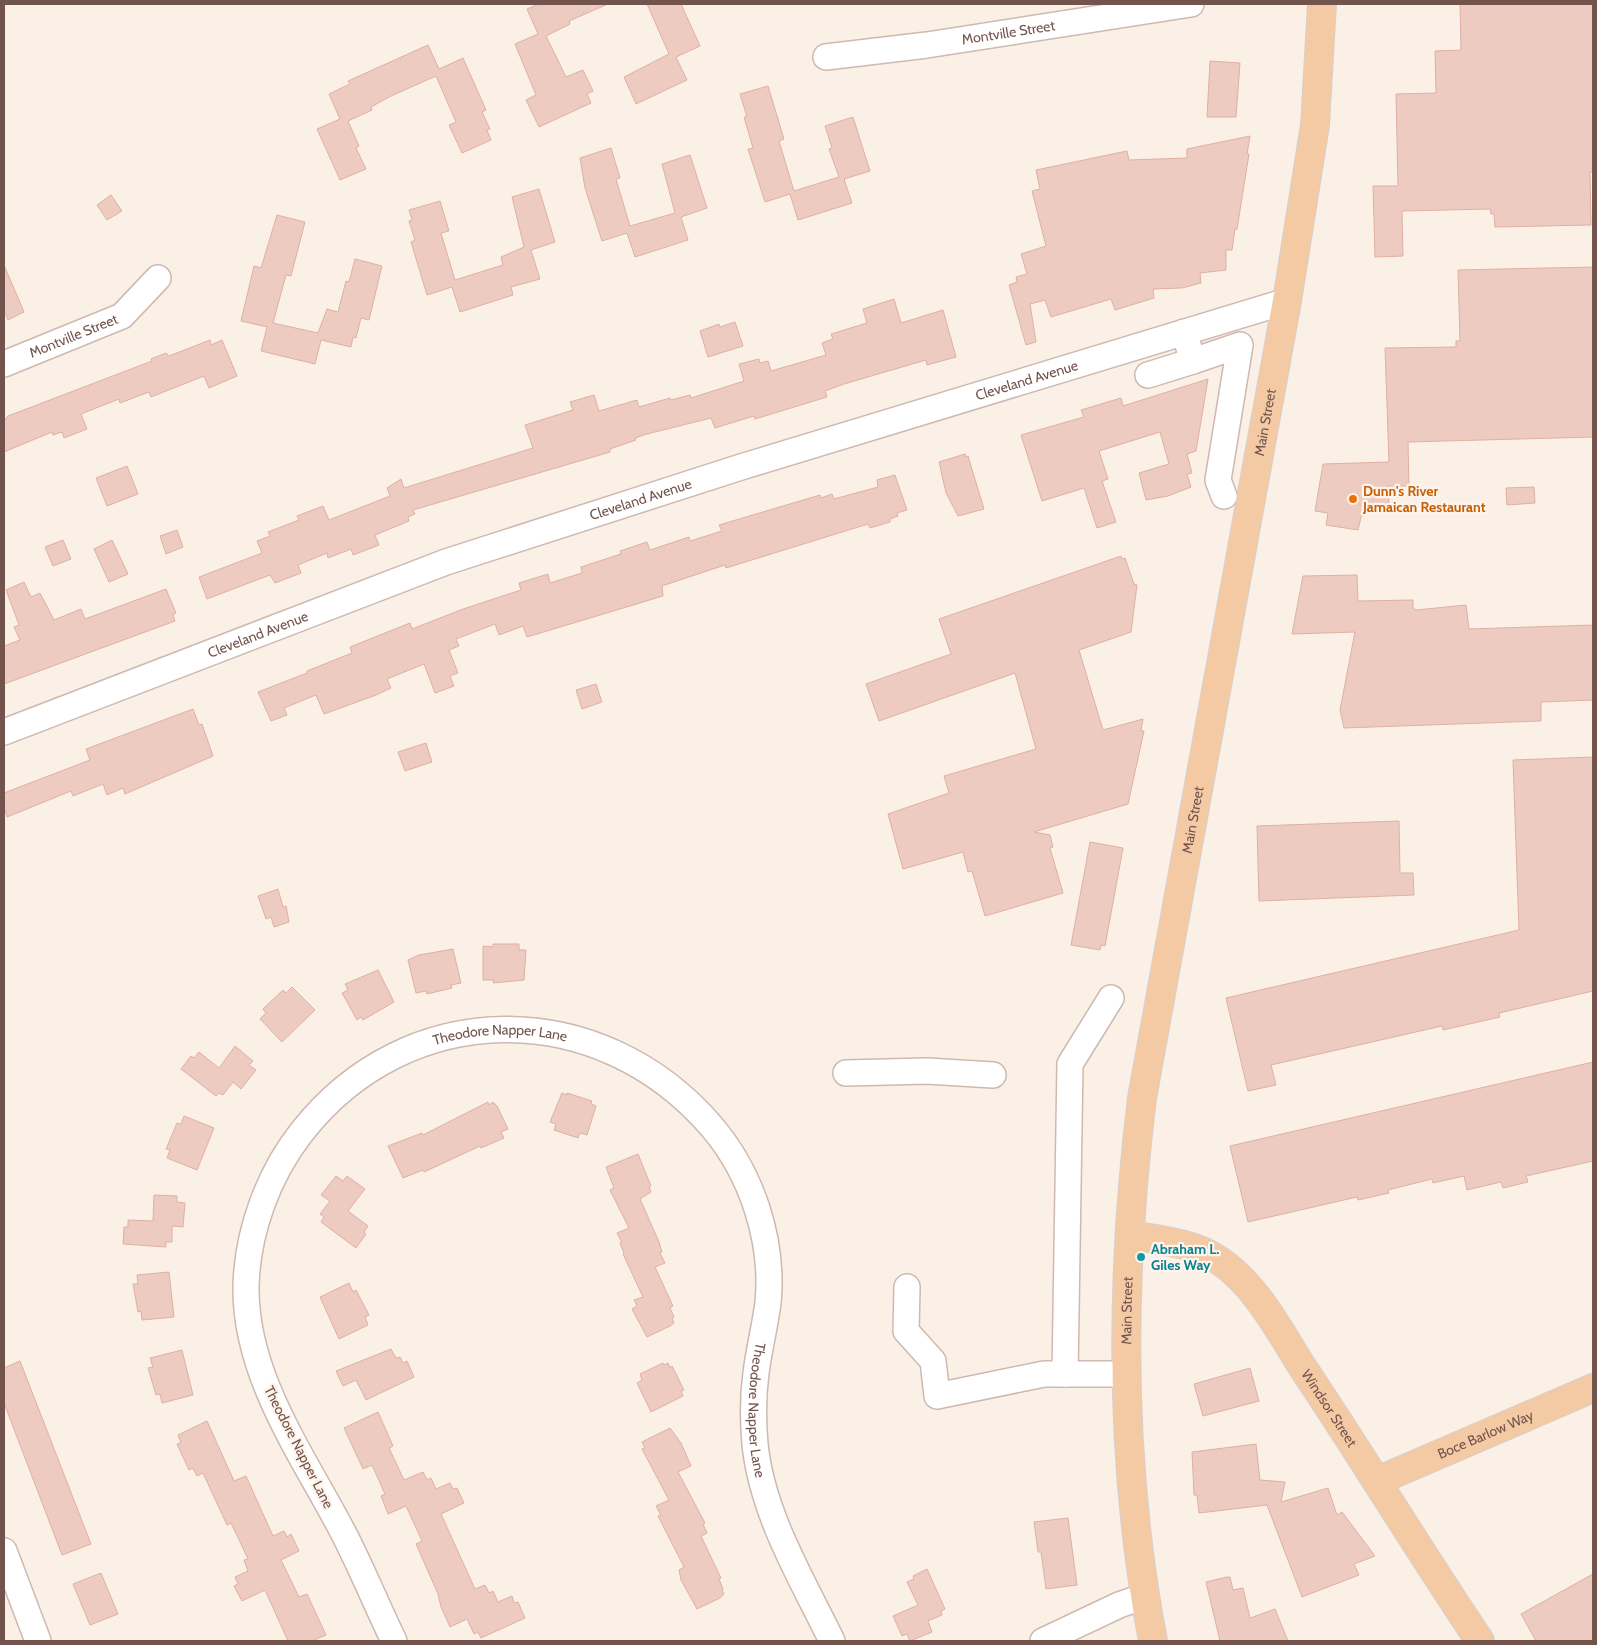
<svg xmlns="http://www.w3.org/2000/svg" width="1597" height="1645" viewBox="0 0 1597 1645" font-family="Cabin,sans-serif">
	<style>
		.building { fill: #eecbc0; stroke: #dfb0a2 }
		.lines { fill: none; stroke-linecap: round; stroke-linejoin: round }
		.minor-casing { stroke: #ceb9b0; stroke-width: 28 }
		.major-casing { stroke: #d8cfcd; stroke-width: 30 }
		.minor { stroke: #fff; stroke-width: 25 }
		.major { stroke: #f4caa4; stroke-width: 28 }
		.food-dot { fill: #e8710a; stroke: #fef4ec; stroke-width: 2 }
		.culture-dot { fill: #0f9aa8; stroke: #fef4ec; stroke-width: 2 }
		.labels { text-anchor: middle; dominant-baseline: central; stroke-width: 4.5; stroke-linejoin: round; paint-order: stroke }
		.street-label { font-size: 14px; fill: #72544d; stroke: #fef4ec }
		.food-label { font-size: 14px; font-weight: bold; fill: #c56008; stroke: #fef4ec; text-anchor: start }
		.culture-label { font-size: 14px; font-weight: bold; fill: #0d838f; stroke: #fef4ec; text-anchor: start }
	</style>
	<rect width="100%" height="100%" fill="#fbf0e6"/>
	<path class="building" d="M 539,4 L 608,4 L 569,21 L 570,24 L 546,36 L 566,77 L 583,70 L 593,91 L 587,94 L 591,103 L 539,127 L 526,100 L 536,95 L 515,44 L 538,34 L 527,9 Z
		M 647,4 L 681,4 L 700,46 L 676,57 L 687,80 L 636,104 L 624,77 L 669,54 Z
		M 1460,4 L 1593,4 L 1593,172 L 1590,172 L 1591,225 L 1495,227 L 1494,214 L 1491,214 L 1490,209 L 1402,211 L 1403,256 L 1375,257 L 1373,186 L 1398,186 L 1396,94 L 1436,93 L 1435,51 L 1461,50 Z
		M 428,45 L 439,69 L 463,58 L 486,110 L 482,112 L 490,129 L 487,130 L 491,140 L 462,153 L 449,125 L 456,122 L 436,76 L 391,96 L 371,107 L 372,110 L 348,121 L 359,146 L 356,148 L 366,169 L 340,180 L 317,129 L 340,119 L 329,94 L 350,84 L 348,81 Z
		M 1210,61 L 1240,63 L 1236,117 L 1207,117 Z
		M 768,86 L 784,139 L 779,141 L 794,191 L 839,177 L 829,149 L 832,148 L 825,126 L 853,117 L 870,171 L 844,179 L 852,203 L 798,220 L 790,194 L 765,202 L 748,149 L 753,148 L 744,117 L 747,117 L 740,94 Z
		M 1250,136 L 1247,154 L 1249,154 L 1237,229 L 1235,229 L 1232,250 L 1226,250 L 1226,270 L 1200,273 L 1201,283 L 1182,288 L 1153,289 L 1154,298 L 1115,310 L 1111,299 L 1051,317 L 1045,300 L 1030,304 L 1036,342 L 1026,345 L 1009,285 L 1017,282 L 1016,277 L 1027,274 L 1021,254 L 1046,246 L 1032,191 L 1040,189 L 1036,170 L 1127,151 L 1129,160 L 1187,158 L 1187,149 Z
		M 611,148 L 620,178 L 616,179 L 630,226 L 675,213 L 662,164 L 690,155 L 707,208 L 681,217 L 688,240 L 635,257 L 627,233 L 602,241 L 585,188 L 580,158 Z
		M 539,189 L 555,242 L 531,250 L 540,279 L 511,287 L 513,295 L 460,312 L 452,287 L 427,295 L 411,242 L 415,240 L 409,221 L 412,220 L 409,210 L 440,201 L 449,231 L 441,233 L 455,280 L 503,265 L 501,257 L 524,247 L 512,197 Z
		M 111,195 L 122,211 L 107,220 L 97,205 Z
		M 277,215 L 305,222 L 291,276 L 286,275 L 273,323 L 318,333 L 327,309 L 338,312 L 346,281 L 349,282 L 355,259 L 382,266 L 369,320 L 361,318 L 356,338 L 353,337 L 351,347 L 321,340 L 315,364 L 261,351 L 267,327 L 241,321 L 254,266 L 261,268 Z
		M 4,265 L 24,312 L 8,320 L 4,311 Z
		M 1593,267 L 1593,437 L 1408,442 L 1409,486 L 1388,486 L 1389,504 L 1364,505 L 1358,530 L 1326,525 L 1328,513 L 1315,511 L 1323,464 L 1389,462 L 1385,348 L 1456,347 L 1456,341 L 1460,341 L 1458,270 Z
		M 894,299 L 901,323 L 943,310 L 956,357 L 927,365 L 926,360 L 844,384 L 825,391 L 827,397 L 755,419 L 754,416 L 715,428 L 711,418 L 647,434 L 635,438 L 636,440 L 610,449 L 610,452 L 413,510 L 415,514 L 408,517 L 409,521 L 375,535 L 379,545 L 353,555 L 351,549 L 328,558 L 327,553 L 298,565 L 301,573 L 275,583 L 270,575 L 207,599 L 199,577 L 262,553 L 257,541 L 270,536 L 268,532 L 299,520 L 297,516 L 323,506 L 329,520 L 390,496 L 387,488 L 401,479 L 404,488 L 533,448 L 525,425 L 573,410 L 570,402 L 594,395 L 599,411 L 637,400 L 639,407 L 670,398 L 671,400 L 690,395 L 691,398 L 744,381 L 739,364 L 759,359 L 760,363 L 768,361 L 771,371 L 826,355 L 822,343 L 833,339 L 831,334 L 867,323 L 863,309 Z
		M 735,322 L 743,346 L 708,357 L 700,331 L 719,324 L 720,327 Z
		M 210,340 L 211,345 L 222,340 L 237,376 L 209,388 L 204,376 L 151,397 L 149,392 L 120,403 L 119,399 L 81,414 L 87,429 L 64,438 L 62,432 L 53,435 L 52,432 L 4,452 L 4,420 L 8,416 L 152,361 L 151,359 L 166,353 L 169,356 Z
		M 1208,379 L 1196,451 L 1187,454 L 1192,473 L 1187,474 L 1191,487 L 1168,496 L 1146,500 L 1139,473 L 1169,464 L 1160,432 L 1099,451 L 1108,479 L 1102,481 L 1116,522 L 1097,528 L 1084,488 L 1042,501 L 1021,435 L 1084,417 L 1081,410 L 1121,398 L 1123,406 Z
		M 965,454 L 966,457 L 968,456 L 984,509 L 958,516 L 946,493 L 939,462 Z
		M 127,466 L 138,494 L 107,506 L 96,478 Z
		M 895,475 L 907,510 L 897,513 L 898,516 L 890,519 L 890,522 L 870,528 L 868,524 L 726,568 L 725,565 L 662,586 L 663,596 L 527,637 L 523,626 L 499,635 L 495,624 L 456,639 L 459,646 L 449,650 L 458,673 L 450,676 L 454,686 L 435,693 L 424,664 L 387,679 L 391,688 L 376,695 L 324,714 L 316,695 L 284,708 L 287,715 L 271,721 L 258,692 L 307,673 L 307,671 L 352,653 L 350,647 L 410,623 L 412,629 L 463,609 L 521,590 L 519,583 L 548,574 L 550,583 L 582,573 L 581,567 L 621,554 L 620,551 L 647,542 L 650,550 L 689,537 L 690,541 L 722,531 L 719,525 L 820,495 L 821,498 L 832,494 L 834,499 L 878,487 L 877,480 Z
		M 1534,487 L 1535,503 L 1507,505 L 1506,488 Z
		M 177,530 L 183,547 L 166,554 L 160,536 Z
		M 63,540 L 71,559 L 53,566 L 45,547 Z
		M 112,540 L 128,574 L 109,582 L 94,549 Z
		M 1121,556 L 1122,559 L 1125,558 L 1134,584 L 1137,585 L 1131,632 L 1079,650 L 1103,730 L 1143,719 L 1141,731 L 1144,731 L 1128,804 L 1034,832 L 1050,835 L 1053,847 L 1050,848 L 1063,893 L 985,916 L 972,871 L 968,872 L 963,852 L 903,869 L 888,814 L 949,793 L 944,776 L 1036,749 L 1015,673 L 879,721 L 866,684 L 951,654 L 939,619 Z
		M 1357,575 L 1358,601 L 1413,600 L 1413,608 L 1416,610 L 1466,605 L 1469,629 L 1593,625 L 1593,700 L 1541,702 L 1541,721 L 1344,728 L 1340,710 L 1355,632 L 1292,634 L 1303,576 Z
		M 24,582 L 31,597 L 40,593 L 54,620 L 81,609 L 85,619 L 166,589 L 176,613 L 173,615 L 175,621 L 4,684 L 4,646 L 20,640 L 14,627 L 19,625 L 6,590 Z
		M 596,684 L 602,702 L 582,709 L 576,690 Z
		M 193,709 L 199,725 L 202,724 L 213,756 L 125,794 L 123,788 L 107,795 L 103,784 L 73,796 L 71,791 L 7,817 L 4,808 L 4,793 L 90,760 L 86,749 Z
		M 426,743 L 432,762 L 405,771 L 398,752 Z
		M 1593,757 L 1593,991 L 1499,1013 L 1500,1017 L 1443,1030 L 1442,1026 L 1271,1065 L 1276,1085 L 1248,1091 L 1226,998 L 1519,930 L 1513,760 Z
		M 1399,821 L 1400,873 L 1413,873 L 1414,895 L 1259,901 L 1257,826 Z
		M 1090,842 L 1123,848 L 1105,946 L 1101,945 L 1100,950 L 1071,945 Z
		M 278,889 L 283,907 L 286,906 L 289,922 L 274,927 L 271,917 L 266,919 L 258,896 Z
		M 493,944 L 519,944 L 519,950 L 526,950 L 524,980 L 493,983 L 494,980 L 483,980 L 483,946 L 493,947 Z
		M 453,949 L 461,983 L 451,985 L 452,988 L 427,994 L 426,991 L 416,993 L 408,960 L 419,955 Z
		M 378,970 L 394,1002 L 363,1020 L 361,1017 L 357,1020 L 342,993 L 348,990 L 345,984 Z
		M 292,987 L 315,1010 L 282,1042 L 260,1019 L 266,1013 L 263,1009 L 283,990 L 286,993 Z
		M 235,1046 L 253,1061 L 249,1065 L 256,1070 L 241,1089 L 233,1082 L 223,1095 L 219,1093 L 216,1096 L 181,1069 L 191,1056 L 194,1058 L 199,1052 L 219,1068 Z
		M 1593,1062 L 1593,1161 L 1526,1176 L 1528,1182 L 1503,1188 L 1501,1182 L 1467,1190 L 1464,1176 L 1433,1183 L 1432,1179 L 1388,1190 L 1389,1193 L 1358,1200 L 1357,1197 L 1248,1222 L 1230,1146 Z
		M 562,1093 L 567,1095 L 567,1093 L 592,1101 L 591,1104 L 596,1106 L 587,1135 L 580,1133 L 578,1138 L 554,1130 L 556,1124 L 550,1122 Z
		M 488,1102 L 489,1105 L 493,1102 L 497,1106 L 508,1129 L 501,1132 L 504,1138 L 481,1148 L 480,1146 L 424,1172 L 423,1170 L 403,1178 L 388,1146 L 422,1133 L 423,1135 Z
		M 184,1116 L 214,1128 L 197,1170 L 167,1158 L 170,1150 L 166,1149 L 177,1123 L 181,1124 Z
		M 638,1154 L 651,1186 L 649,1187 L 651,1192 L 640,1199 L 659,1242 L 662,1252 L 660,1253 L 665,1263 L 655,1267 L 673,1306 L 670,1308 L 674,1317 L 672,1318 L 674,1323 L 670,1326 L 647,1337 L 632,1309 L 637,1306 L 634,1300 L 643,1297 L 623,1254 L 624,1253 L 620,1243 L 622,1243 L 617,1233 L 629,1228 L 610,1190 L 614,1188 L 606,1167 Z
		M 336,1176 L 343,1181 L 347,1176 L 365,1189 L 348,1211 L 368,1226 L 364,1232 L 366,1234 L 356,1248 L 321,1222 L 324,1217 L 320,1214 L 330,1201 L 321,1195 Z
		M 154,1195 L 177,1196 L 177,1202 L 185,1203 L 183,1227 L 172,1226 L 172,1242 L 166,1242 L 166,1247 L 123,1244 L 124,1227 L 128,1227 L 128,1220 L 153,1221 Z
		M 169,1272 L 174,1317 L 142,1320 L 141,1311 L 138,1312 L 133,1284 L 138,1284 L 137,1275 Z
		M 349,1283 L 353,1292 L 356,1290 L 369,1315 L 365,1317 L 368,1325 L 339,1339 L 320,1297 Z
		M 391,1349 L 396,1358 L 400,1357 L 403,1363 L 407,1361 L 414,1377 L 366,1400 L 356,1380 L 343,1386 L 336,1371 Z
		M 182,1350 L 193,1395 L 162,1403 L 160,1394 L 156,1395 L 148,1368 L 153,1367 L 150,1358 Z
		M 20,1361 L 91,1544 L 62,1555 L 4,1403 L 4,1368 Z
		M 663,1363 L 664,1365 L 668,1363 L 670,1368 L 672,1366 L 684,1390 L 681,1391 L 683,1396 L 651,1412 L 637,1383 L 642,1380 L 640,1374 Z
		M 1250,1368 L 1259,1401 L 1203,1416 L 1194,1384 Z
		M 378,1412 L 393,1446 L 389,1448 L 404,1480 L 423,1472 L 427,1480 L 431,1478 L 436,1489 L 450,1483 L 453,1489 L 457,1488 L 464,1503 L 441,1514 L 475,1589 L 485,1585 L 489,1593 L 493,1591 L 498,1602 L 512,1596 L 514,1603 L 518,1602 L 525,1618 L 481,1638 L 478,1632 L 474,1634 L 467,1619 L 450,1627 L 441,1607 L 438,1594 L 416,1544 L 422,1541 L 406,1506 L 388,1514 L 381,1496 L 385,1494 L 372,1465 L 363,1469 L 344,1428 Z
		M 207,1421 L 234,1481 L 246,1476 L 273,1536 L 284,1531 L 287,1537 L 291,1534 L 299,1551 L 281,1560 L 299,1597 L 307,1594 L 326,1635 L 312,1641 L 288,1641 L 265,1590 L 242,1601 L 234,1586 L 238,1584 L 235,1577 L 248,1571 L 244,1560 L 248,1559 L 231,1523 L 227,1525 L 203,1473 L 197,1476 L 193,1468 L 189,1470 L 177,1444 L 181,1443 L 178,1435 Z
		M 670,1428 L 681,1443 L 691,1466 L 678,1472 L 705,1523 L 703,1524 L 707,1533 L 701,1536 L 721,1578 L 719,1579 L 723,1589 L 722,1590 L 724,1594 L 720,1598 L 697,1609 L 681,1580 L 679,1570 L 684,1567 L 658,1516 L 661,1515 L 656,1506 L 669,1500 L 642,1449 L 645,1448 L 642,1442 Z
		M 1256,1444 L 1260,1480 L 1285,1482 L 1281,1502 L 1328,1488 L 1337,1515 L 1342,1512 L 1375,1556 L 1354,1564 L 1359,1575 L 1302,1597 L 1267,1505 L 1199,1513 L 1197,1495 L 1194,1495 L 1192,1452 Z
		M 1068,1518 L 1077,1585 L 1046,1589 L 1041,1552 L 1038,1552 L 1034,1522 Z
		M 927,1569 L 945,1609 L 941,1611 L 942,1615 L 928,1621 L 932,1632 L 910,1641 L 907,1634 L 902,1636 L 893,1616 L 918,1605 L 907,1582 L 914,1579 L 913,1576 Z
		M 101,1573 L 118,1614 L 90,1625 L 73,1584 Z
		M 1593,1574 L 1593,1641 L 1536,1641 L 1521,1614 Z
		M 1227,1577 L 1230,1577 L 1233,1590 L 1243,1588 L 1250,1618 L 1275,1609 L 1288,1641 L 1220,1641 L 1206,1582 Z"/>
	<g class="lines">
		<g class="minor-casing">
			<g id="minor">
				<path id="s1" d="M 826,57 L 927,45 L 1191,4"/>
				<path d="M 1184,332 L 1193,361 L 1240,345 L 1218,480 L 1224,496"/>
				<path id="s2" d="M 4,364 L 122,316 L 158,278"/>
				<path d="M 1148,375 L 1193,361"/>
				<path id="s3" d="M 4,732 L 446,562 L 741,467 L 1287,301"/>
				<path d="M 846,1073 L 927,1071 L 993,1075"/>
				<path d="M 907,1287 L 906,1331 L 933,1361 L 937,1396 L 1044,1374 L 1127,1374"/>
				<path d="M 1065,1374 L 1070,1064 L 1111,998"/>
				<path d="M 4,1551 L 38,1641"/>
				<path id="s4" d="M 394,1641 C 377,1606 362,1569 344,1534 C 304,1457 245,1377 246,1287 C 247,1233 268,1175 301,1133 C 407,996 600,996 712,1127 C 752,1174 774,1241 768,1303 C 765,1326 759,1349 756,1373 C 753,1395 753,1421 755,1444 C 762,1514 802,1579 832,1641"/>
				<path d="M 1043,1641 L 1119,1605 L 1145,1596"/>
			</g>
		</g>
		<g class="major-casing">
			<g id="major">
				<path id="s5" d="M 1130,1235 C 1161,1240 1194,1243 1220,1261 C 1258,1287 1281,1334 1305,1371 C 1365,1461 1420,1552 1480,1641"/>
				<path id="s6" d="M 1377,1481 L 1593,1388"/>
				<path id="s7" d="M 1153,1641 C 1119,1463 1120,1278 1142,1098 L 1287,301 L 1315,125 L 1322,4"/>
			</g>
		</g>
		<use href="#minor" class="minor"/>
		<use href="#major" class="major"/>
	</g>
	<circle class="food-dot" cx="1353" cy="499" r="5"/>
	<circle class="culture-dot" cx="1141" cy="1257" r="5"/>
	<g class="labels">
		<g class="street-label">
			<text stroke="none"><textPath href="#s1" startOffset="184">Montville Street</textPath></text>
			<text stroke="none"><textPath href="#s2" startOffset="75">Montville Street</textPath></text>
			<text stroke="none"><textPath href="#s3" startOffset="1082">Cleveland Avenue</textPath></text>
			<text stroke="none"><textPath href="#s7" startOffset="1232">Main Street</textPath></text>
			<text stroke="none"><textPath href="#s3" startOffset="678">Cleveland Avenue</textPath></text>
			<text stroke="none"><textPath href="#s3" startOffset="272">Cleveland Avenue</textPath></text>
			<text stroke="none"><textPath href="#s7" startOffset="828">Main Street</textPath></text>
			<text stroke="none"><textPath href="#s4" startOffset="785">Theodore Napper Lane</textPath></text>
			<text stroke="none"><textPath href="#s7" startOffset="332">Main Street</textPath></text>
			<text stroke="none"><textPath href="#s5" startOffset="279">Windsor Street</textPath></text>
			<text stroke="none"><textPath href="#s4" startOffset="1324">Theodore Napper Lane</textPath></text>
			<text stroke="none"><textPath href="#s6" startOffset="118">Boce Barlow Way</textPath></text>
			<text transform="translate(299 1447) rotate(63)">Theodore Napper Lane</text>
		</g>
		<g class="food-label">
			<text x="1363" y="491">Dunn's River<tspan x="1363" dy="16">Jamaican Restaurant</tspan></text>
		</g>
		<g class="culture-label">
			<text x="1151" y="1249">Abraham L.<tspan x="1151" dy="16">Giles Way</tspan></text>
		</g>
	</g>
	<rect width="1597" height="1645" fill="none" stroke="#72544d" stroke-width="10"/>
</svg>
